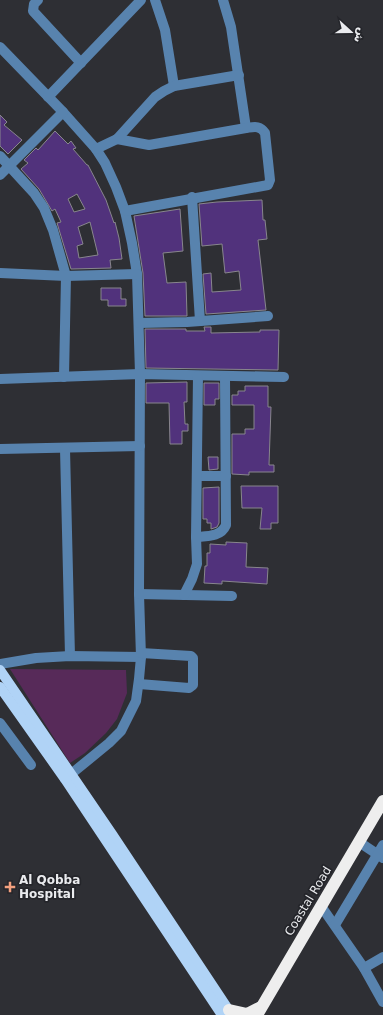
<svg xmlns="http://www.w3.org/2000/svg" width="383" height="1015" font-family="'DejaVu Sans',Vazirmatn,sans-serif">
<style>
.green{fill:#572a59}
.building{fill:#51327c;stroke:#88868d;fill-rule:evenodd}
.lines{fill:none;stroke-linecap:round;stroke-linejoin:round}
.minor{stroke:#5883ae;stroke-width:10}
.major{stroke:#b0d3f6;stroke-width:10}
.highway{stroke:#eee;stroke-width:12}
.poi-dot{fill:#f2a07f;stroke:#24252a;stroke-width:1.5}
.labels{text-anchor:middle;stroke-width:3.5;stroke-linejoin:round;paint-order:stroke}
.poi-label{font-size:12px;font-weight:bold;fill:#eaebee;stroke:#24252a;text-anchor:start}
.street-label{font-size:12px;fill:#eaebee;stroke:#24252a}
</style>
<rect width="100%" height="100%" fill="#2e2f34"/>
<polygon class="green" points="10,669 126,670 127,693 117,719 106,733 85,753 70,763"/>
<g class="building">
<polygon points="0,115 7,122 4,125 22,140 8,154 0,146"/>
<path d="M55,131L68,144L71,141L76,148L73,149L87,165H88L106,200L114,223L115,222L119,238L122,259L110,260L111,268L71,269L57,223L61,222L55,209L52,211L39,189L21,169L28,163L24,160L36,148L38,150ZM77,194L85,209L74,212L68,199ZM90,222L98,255L79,258L77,246L83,244L78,227Z"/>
<polygon points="262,200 263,220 265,220 267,239 258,240 266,310 206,314 203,274 211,273 212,292 241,290 239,271 225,273 222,244 202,246 199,204 217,202"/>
<polygon points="180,209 183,251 163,253 167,283 186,282 187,316 145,316 143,273 134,216"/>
<polygon points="101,288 121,288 121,299 126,299 126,306 108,306 108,300 101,300"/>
<polygon points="204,327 211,327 211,333 260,332 260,330 279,330 278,370 146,368 145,329 186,329 186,331 205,331"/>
<polygon points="187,382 187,402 184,402 185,424 188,424 188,431 182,431 182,444 170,444 169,403 146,403 146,383"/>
<polygon points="204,383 219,383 219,399 215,399 215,405 204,405"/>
<polygon points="245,386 268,386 268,407 271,407 269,465 274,465 274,472 249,472 249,475 232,474 232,434 245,434 245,429 254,429 254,405 232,405 232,395 238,395 238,391 245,391"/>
<polygon points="208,457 218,457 218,469 209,470"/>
<polygon points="241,486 278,486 278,523 271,523 271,529 260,529 262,508 242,508"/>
<polygon points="219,487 219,523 217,527 211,529 211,523 207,523 207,519 203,519 203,488"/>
<polygon points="226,542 247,543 246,567 268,568 267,584 222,581 222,584 204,583 205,566 207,566 207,553 210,553 210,544 226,545"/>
</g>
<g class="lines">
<g class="minor">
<polyline points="38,0 34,4 33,11 81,63"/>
<polyline points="155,0 165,30 174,86"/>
<polyline points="223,0 231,27 246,128"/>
<polyline points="0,47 63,112 96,149 105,163 116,187 125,211 132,243 137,274 140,374 139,594 141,657 139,679 136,701 121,731 109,743 65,779"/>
<polyline points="48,97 141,0"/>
<path d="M117,139L149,145L246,128C254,127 260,125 265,133L270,180L268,185L125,211"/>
<polyline points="96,149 117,139 155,97 164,91 174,86 239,75"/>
<polyline points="0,156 34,193 44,208 53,230 66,276 64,377"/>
<polyline points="0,175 63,112"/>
<polyline points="192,197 200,321"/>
<polyline points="0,273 66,276 137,274"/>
<polyline points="139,323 187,322 268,316"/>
<polyline points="0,379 140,374 284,377"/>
<polyline points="0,449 140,446"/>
<polyline points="65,449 70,656"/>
<polyline points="197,476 226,476"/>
<path d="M196,537C207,536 221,537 226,525L225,377"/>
<polyline points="139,594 232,596"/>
<polyline points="184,595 192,579 197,564 196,537 198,376"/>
<polyline points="0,664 36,658 70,656 141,657"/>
<polyline points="139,684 189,688 193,685 193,658 191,656 141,653"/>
<polyline points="0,723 31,765"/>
<polyline points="359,842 383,858"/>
<polyline points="321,906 364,968 383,1002"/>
<polyline points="335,925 383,845"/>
<polyline points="364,968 383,957"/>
</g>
<g class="major">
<polyline points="0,670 112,834 232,1015"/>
<polyline points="0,687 65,779 222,1015"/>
</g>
<g class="highway">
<polyline points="229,1010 247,1014 261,1007"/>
<polyline points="257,1015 383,801"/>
</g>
</g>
<path class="poi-dot" d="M8 881h4v4h4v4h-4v4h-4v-4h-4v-4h4z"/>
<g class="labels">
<g class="poi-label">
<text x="19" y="884">Al Qobba<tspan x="19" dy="14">Hospital</tspan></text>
</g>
<g class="street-label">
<text transform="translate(308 901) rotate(-59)" y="4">Coastal Road</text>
</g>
</g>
<g transform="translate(351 32) rotate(111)" stroke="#24252a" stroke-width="3" paint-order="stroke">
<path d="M0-3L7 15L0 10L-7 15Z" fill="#eaebee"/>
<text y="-6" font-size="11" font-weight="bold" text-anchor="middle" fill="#eaebee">ش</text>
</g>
</svg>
